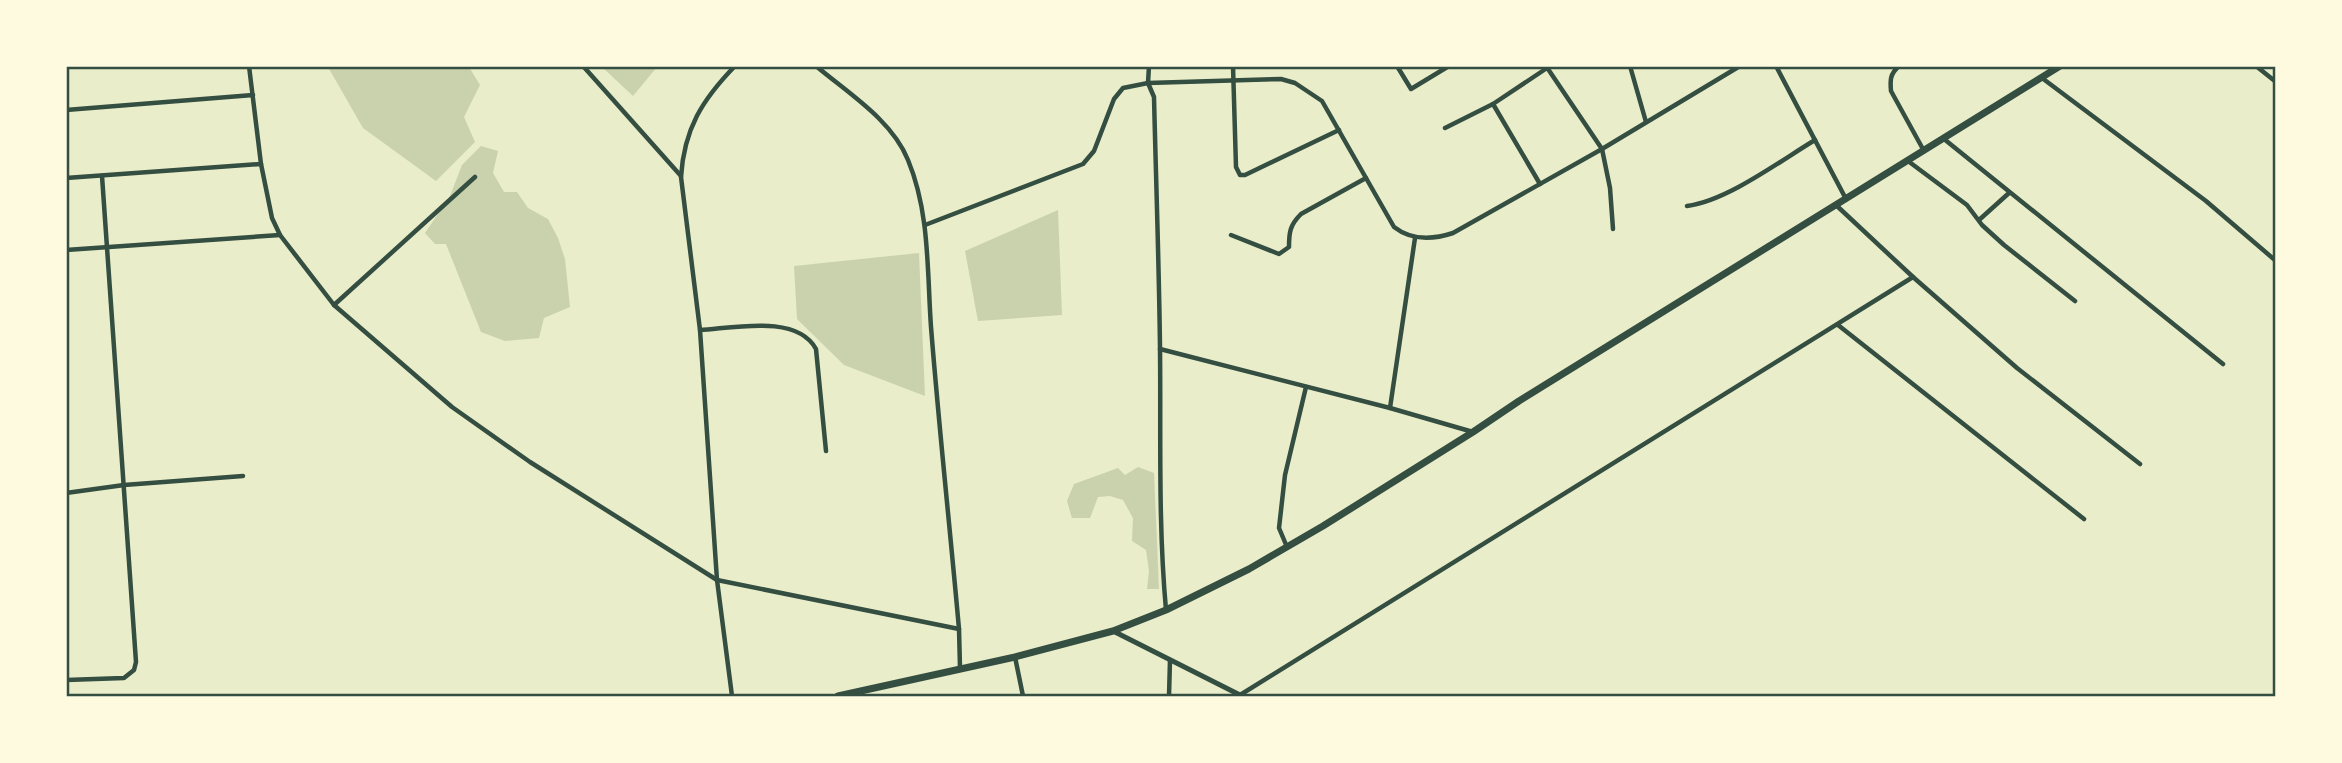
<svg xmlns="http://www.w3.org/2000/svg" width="2342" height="763" font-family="'DejaVu Sans',sans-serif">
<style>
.green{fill:#cad2ad}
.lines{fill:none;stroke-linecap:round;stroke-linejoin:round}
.minor{stroke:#344e41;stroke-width:4.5}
.tertiary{stroke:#344e41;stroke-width:5}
.trunk{stroke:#344e41;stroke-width:7}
.neatline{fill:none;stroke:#344e41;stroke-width:2.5}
</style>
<rect width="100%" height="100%" fill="#e9edc9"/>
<g class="green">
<polygon points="328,67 469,67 480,85 464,117 475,142 436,181 363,128"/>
<polygon points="602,67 657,67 633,96"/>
<polygon points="481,146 498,151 493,173 504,192 517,192 528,208 548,219 558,238 565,259 570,307 544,318 539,338 505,341 481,332 446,244 435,244 425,233 450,196 462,165"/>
<polygon points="1058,210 1062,315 978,321 965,251"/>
<polygon points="919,253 925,396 844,365 797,319 794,266"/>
<polygon points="1138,467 1154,473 1159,589 1147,589 1149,571 1146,550 1132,541 1133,518 1123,500 1110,496 1098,497 1090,518 1072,518 1067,501 1074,484 1118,468 1125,475"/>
</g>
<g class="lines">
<g class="minor">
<polyline points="249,66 261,164 272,218 280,235 334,305 452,407 530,462 717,580 959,629"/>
<polyline points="583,66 681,176"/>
<path d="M816,66C848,93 892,120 908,160C930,213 927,271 931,327C939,428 950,528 959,629L960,668"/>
<path d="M1149,66L1148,83L1154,97C1156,180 1159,264 1160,348C1161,435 1158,522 1166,610"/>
<polyline points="1233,66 1236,167 1240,175 1245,175 1339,130"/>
<polyline points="1397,66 1411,89 1449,66"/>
<polyline points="1546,66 1602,149 1610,188 1613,229"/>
<polyline points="1630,66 1646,122"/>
<polyline points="1776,66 1846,199"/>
<path d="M1899,66C1890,74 1890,80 1891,91L1924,151"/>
<polyline points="2256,66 2276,82"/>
<polyline points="2042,78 2206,201 2276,261"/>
<polyline points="1493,104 1540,184"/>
<polyline points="66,110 253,95"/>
<polyline points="1445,128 1493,104 1547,68"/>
<polyline points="1944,139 2223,364"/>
<polyline points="1908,161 1967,205 1982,225 2004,245 2075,301"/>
<polyline points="66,178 261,164"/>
<path d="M1687,206C1727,201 1780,161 1815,140"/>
<polyline points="1837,206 1913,277 2017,368 2140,464"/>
<polyline points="1979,220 2009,193"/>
<path d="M925,225L1083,164L1094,151L1114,99L1123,88L1148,83L1281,79L1295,83L1322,101L1394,227C1412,241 1432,240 1453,233L1602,149L1740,66"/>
<path d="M1231,235L1279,254L1289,247C1289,232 1290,225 1301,214L1366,178"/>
<polyline points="66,250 280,235"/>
<polyline points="334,305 475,177"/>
<polyline points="1838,325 2084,519"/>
<path d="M700,330C734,328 797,314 816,349L826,451"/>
<polyline points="1160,349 1390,408 1473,432"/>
<polyline points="1390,408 1415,238"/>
<polyline points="66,493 124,485 243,476"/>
<polyline points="1287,547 1279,528 1285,475 1306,387"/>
<polyline points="1015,657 1023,696"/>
<polyline points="66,680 124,678 134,670 136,662 102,176"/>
<polyline points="1240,695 1913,277"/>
<path d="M732,696L717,580L700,330L681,177C684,129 702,100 735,66"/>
<polyline points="1169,696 1170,660"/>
</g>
<polyline class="tertiary" points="1113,631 1242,696"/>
<polyline class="trunk" points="838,696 1015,657 1113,631 1166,610 1249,569 1323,526 1473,432 1519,401 2060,66"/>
</g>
<rect width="2342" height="763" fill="none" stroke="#fefae0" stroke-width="136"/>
<rect x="68" y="68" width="2206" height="627" class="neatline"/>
</svg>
